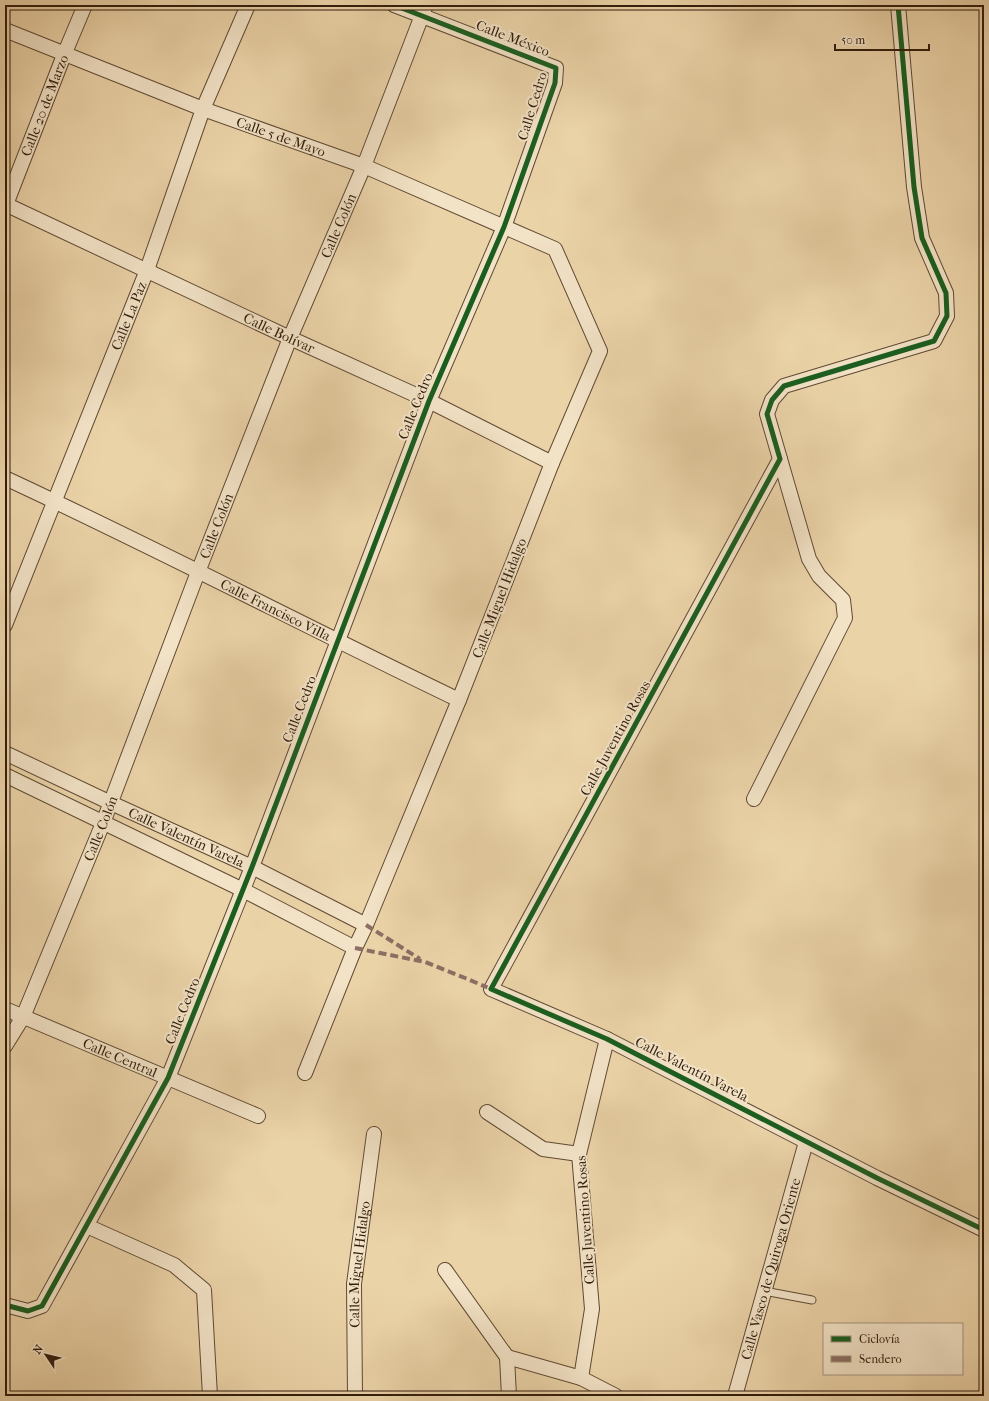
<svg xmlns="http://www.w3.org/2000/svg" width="989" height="1401" font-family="'IM FELL French Canon',serif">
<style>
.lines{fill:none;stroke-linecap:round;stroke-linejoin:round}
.service-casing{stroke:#604a33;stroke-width:9}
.minor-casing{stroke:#604a33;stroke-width:16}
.service{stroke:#f2e2c6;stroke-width:7}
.minor{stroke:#f2e2c6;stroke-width:14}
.quiet{stroke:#8d6e63;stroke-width:4;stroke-dasharray:8 4;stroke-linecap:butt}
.cycleway-casing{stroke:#f2e2c6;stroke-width:8}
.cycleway{stroke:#1b5e20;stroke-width:5}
.labels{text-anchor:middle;stroke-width:4;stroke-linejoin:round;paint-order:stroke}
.street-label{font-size:14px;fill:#321d0c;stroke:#f2e2c6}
</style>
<rect width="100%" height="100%" fill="#ebd3a8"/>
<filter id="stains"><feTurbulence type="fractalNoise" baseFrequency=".005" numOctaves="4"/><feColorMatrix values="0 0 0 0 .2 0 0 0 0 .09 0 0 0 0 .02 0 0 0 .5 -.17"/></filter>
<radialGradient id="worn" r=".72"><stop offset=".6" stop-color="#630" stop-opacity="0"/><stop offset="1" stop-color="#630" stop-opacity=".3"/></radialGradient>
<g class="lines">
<g class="service-casing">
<polyline id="service" points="764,1291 812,1300"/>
</g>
<g class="minor-casing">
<g id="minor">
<polyline points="898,5 914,187 922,238 946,293 947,316 934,341 784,386 772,400 767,414 780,459 491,989 607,1039 877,1178 984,1230"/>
<path id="s1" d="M5,30L203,109L364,166L555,249L600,351L552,463L459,700L366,925L355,948L305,1073"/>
<path id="s2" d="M5,204L290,338L429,401L552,463"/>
<path id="s3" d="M5,207L64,55L85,5"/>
<path id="s4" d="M5,478C158,549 307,627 459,700"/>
<path id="s5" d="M5,625L147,270L203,109L248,5"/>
<path id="s6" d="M5,753L111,803L252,867L366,925"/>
<polyline points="5,775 243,890 355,948"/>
<polyline points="754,799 845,618 843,600 819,576 809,559 780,459"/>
<path id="s7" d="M5,1009L258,1116"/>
<path id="s8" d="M5,1046L23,1017L103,823L198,572L290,338L364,166L426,5"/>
<polyline points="487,1112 543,1149 579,1154"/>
<polyline points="87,1226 174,1265 204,1290 210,1396"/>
<polyline points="445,1270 507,1357"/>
<polyline points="5,1305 28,1311 42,1306 168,1078 252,867 429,401 504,227 555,83 556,68 394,5"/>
<polyline points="507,1357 581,1378 616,1396"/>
<polyline points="507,1357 509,1396"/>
<polyline points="581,1378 592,1309 579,1154 607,1039"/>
<path id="s9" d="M355,1396L354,1284L374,1134"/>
<path id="s10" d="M735,1396L806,1142"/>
</g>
</g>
<use href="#service" class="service"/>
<use href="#minor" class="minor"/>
<g class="quiet">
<polyline points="366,925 420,959"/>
<polyline points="355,948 425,962 465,978 491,989"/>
</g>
<g class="cycleway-casing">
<g id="cycleway">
<polyline points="898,5 914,187 922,238 946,293 947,316 934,341 784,386 772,400 767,414 780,459 491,989 607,1039 877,1178 984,1230"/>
<polyline points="5,1305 28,1311 42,1306 168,1078 252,867 429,401 504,227 555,83 556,68 394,5"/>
</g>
</g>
<use href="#cycleway" class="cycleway"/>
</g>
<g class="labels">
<g class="street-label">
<text transform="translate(513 38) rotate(21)" y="5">Calle México</text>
<text dy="5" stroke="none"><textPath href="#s3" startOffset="109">Calle 20 de Marzo</textPath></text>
<text transform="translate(532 106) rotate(-73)" y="5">Calle Cedro</text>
<text dy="5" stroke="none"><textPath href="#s1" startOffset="296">Calle 5 de Mayo</textPath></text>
<text dy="5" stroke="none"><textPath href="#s8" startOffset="886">Calle Colón</textPath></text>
<text dy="5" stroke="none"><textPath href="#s5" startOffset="333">Calle La Paz</textPath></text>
<text dy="5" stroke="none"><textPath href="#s2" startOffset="303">Calle Bolívar</textPath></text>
<text transform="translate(415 406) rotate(-68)" y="5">Calle Cedro</text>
<text dy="5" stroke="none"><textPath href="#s8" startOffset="562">Calle Colón</textPath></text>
<text transform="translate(499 598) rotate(-69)" y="5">Calle Miguel Hidalgo</text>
<text dy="5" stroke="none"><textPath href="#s4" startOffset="301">Calle Francisco Villa</textPath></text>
<text transform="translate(299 709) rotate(-69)" y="5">Calle Cedro</text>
<text transform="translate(615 738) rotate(-61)" y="5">Calle Juventino Rosas</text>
<text dy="5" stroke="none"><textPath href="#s8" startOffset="238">Calle Colón</textPath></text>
<text dy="5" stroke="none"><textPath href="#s6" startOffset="200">Calle Valentín Varela</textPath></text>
<text transform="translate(182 1011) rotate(-68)" y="5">Calle Cedro</text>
<text dy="5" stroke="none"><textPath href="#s7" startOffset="125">Calle Central</textPath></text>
<text transform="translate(692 1069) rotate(27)" y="5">Calle Valentín Varela</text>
<text transform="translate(585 1220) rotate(-94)" y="5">Calle Juventino Rosas</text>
<text dy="5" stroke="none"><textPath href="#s9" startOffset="132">Calle Miguel Hidalgo</textPath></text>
<text dy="5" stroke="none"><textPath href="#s10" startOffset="132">Calle Vasco de Quiroga Oriente</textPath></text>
</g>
</g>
<rect width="989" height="1401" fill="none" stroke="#ebd3a8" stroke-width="20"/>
<rect x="6" y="6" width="977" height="1389" fill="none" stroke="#321d0c" stroke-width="2"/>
<rect x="10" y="10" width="969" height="1381" fill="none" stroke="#321d0c"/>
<rect x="823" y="1323" width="140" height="52" fill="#f2e2c6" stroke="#a5937c"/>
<rect x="831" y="1336" width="20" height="6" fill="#1b5e20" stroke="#a5937c"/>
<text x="859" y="1343" font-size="12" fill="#321d0c">Ciclovía</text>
<rect x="831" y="1356" width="20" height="6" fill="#8d6e63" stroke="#a5937c"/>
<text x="859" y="1363" font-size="12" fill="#321d0c">Sendero</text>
<g transform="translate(46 1355) rotate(305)" stroke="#f2e2c6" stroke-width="3" paint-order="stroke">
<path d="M0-3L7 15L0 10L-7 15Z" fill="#321d0c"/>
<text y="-6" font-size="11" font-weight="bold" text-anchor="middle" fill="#321d0c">N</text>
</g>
<path d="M835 44v6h94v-6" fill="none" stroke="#321d0c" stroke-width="2"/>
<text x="841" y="44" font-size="12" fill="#321d0c" stroke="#f2e2c6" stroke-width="3" paint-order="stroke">50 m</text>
<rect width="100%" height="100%" filter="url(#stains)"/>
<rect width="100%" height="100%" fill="url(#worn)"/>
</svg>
